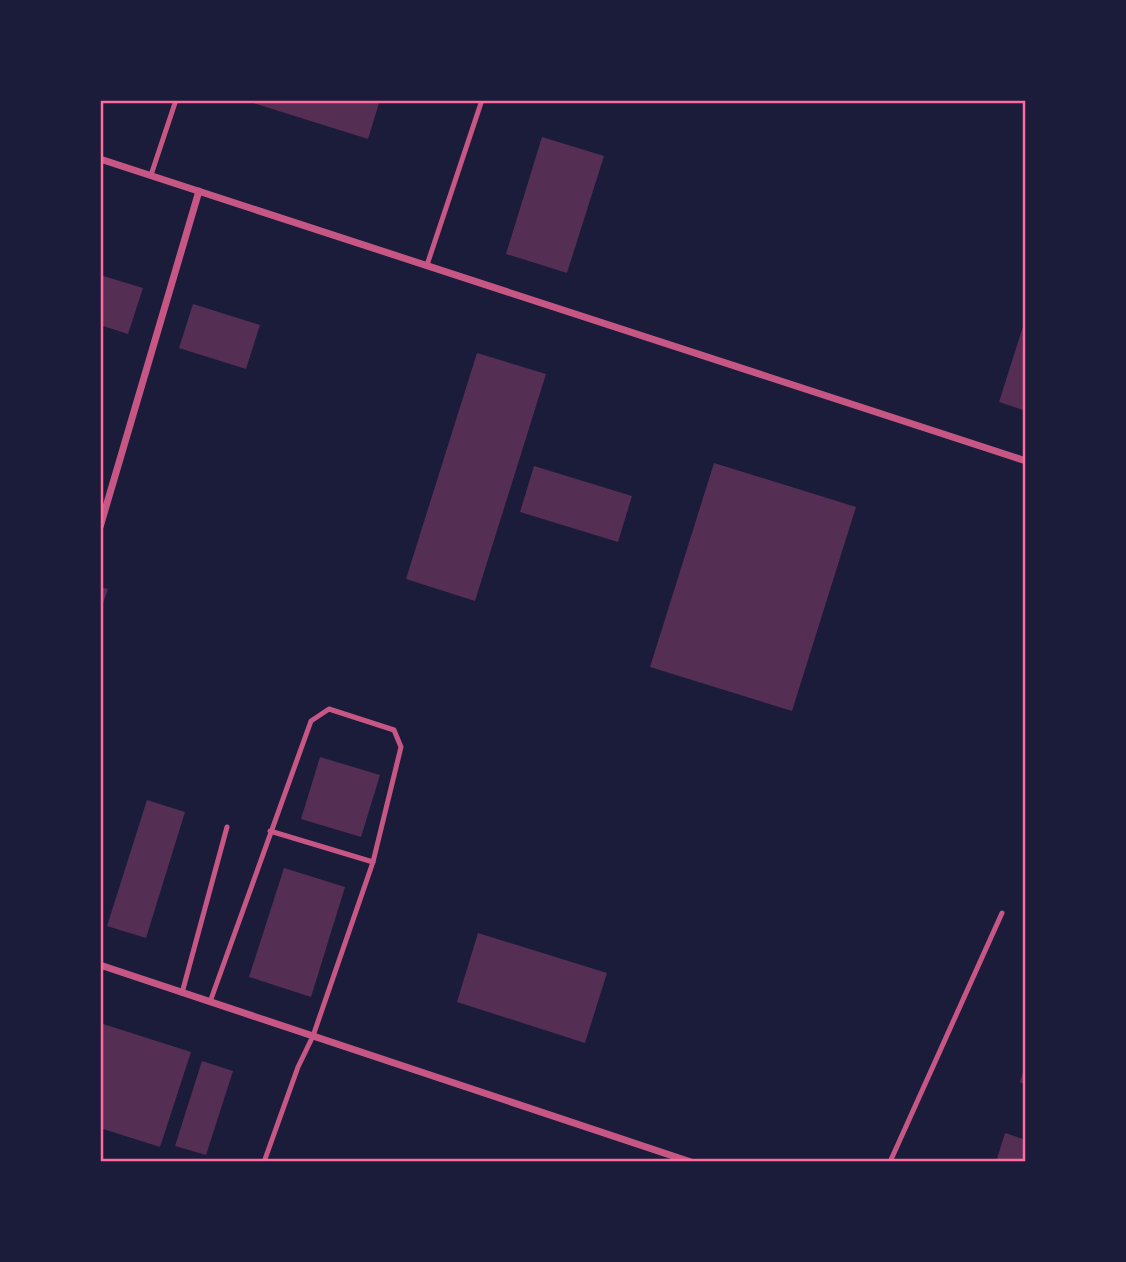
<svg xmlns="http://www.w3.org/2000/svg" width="1126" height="1262" font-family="'Playfair Display',serif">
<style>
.building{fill:#542f53}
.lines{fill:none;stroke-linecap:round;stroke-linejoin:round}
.service{stroke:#c65784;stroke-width:5}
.minor{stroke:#c65784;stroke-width:7}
.neatline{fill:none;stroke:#ff6b9d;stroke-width:2.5}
</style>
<rect width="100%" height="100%" fill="#1b1b3a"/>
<g class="building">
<polygon points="244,100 380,100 368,139"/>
<polygon points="542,137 604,156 567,273 506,254"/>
<polygon points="100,275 143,288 128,334 100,325"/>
<polygon points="193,304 260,325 246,369 179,348"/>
<polygon points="1026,317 1026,411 999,402"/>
<polygon points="477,353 546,374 475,601 406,579"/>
<polygon points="714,463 856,507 792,711 650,667"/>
<polygon points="534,466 632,496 618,542 520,512"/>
<polygon points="100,587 108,589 100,612"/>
<polygon points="320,757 380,775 361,837 301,819"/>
<polygon points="147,800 185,812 146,938 107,926"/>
<polygon points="284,868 345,887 311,997 249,977"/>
<polygon points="478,933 607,973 585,1043 457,1002"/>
<polygon points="100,1023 191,1052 160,1147 100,1128"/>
<polygon points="202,1061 233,1071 206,1155 175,1146"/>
<polygon points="1026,1063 1026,1085 1020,1082"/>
<polygon points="1005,1133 1026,1140 1026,1162 996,1162"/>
</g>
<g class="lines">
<g class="service">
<polyline points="151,175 176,100"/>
<polyline points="427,265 482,100"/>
<polyline points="182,993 227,827"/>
<polyline points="210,1002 311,721 329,709 394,730 401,747 373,862 270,831"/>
<polyline points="264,1162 298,1067 313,1036 373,862"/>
<polyline points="890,1162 1002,913"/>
</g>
<g class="minor">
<polyline points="100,159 1026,461"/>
<polyline points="100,527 199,191"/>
<polyline points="100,965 691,1162"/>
</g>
</g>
<rect width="1126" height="1262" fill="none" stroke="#1b1b3a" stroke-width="203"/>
<rect x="102" y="102" width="922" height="1058" class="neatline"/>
</svg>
